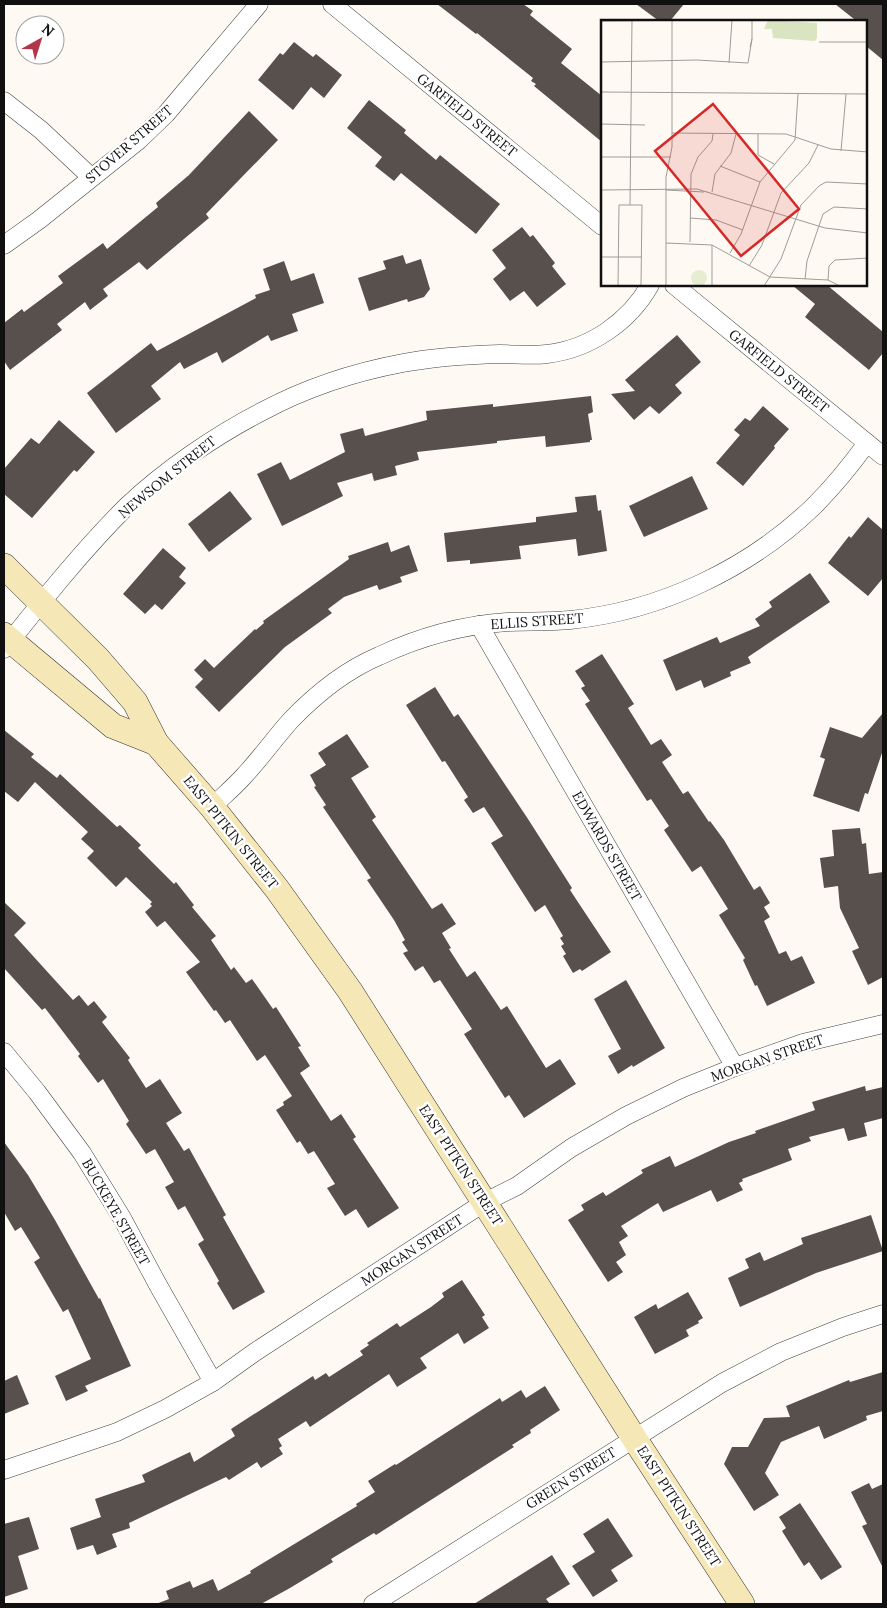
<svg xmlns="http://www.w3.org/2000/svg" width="887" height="1608" font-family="Lora,serif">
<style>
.building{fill:#57504d}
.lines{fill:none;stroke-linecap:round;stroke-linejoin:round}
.street-casing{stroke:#434343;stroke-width:19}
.secondary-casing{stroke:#323232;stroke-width:26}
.street{stroke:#fff;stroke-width:18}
.secondary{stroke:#f6e8b6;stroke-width:25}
.labels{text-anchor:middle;stroke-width:5;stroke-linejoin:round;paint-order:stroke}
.street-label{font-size:14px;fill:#101010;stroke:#fff}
.inset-road{fill:none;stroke:#9f9c98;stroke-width:1}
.view{fill:#d62828;fill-opacity:0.15;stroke:#d62828;stroke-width:2.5}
.inset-edge{fill:none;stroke:#101010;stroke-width:2.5}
</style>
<rect width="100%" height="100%" fill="#fefaf3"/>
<g class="building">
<polygon points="437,4 523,4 533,11 530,15 572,49 561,63 602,96 602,142 534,86 536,84 531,81 533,78 477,33 476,34"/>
<polygon points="636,4 684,4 670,21 659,21"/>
<polygon points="835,4 883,4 883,60 866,46 866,21 854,19"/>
<polygon points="294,42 313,57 316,54 342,75 324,98 311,87 293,110 258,80 280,53 283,55"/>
<polygon points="369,100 406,130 404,133 436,160 440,155 500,204 476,234 401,173 394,181 375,166 382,157 347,128"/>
<polygon points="249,111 278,140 206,214 209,218 147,270 139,262 103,289 108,296 90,310 85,302 57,324 62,330 10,370 4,361 4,323 22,309 24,312 63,283 58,276 103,243 107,249 158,207 156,203 189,175"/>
<polygon points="522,227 530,237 533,235 555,263 552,266 566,284 537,307 524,291 510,301 493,279 506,268 492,250"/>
<polygon points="403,255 406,264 421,259 430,289 424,297 408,302 407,299 369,311 358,278 386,269 383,261"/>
<polygon points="284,261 291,281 314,273 324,303 292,314 298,331 271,341 268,335 222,363 217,352 184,369 180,362 151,386 161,399 116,433 87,393 151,343 157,351 256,298 255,295 270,290 263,269"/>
<polygon points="792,285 827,285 883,332 883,353 869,370 805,317 815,304"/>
<polygon points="677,335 701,362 675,385 682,393 659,414 650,406 634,420 611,394 635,391 625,380"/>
<polygon points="591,396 593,412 588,414 592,440 590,440 590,442 546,447 545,436 497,441 497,443 417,452 419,460 395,466 397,475 374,481 372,473 337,483 343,496 282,526 257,474 281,462 290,480 345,452 340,434 363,428 365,436 427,420 426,411 493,404 493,407"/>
<polygon points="763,406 789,429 774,446 775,448 743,486 716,463 740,435 734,430 745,418 750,421"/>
<polygon points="59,420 95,452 77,472 74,470 32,518 4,494 4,469 31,438 39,444"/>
<polygon points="692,476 708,509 644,537 629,506"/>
<polygon points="230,491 252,519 209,552 188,524"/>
<polygon points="596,495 598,511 601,510 607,551 578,556 576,539 519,546 521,559 470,564 470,560 447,562 444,533 536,522 536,517 577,512 575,497"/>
<polygon points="868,517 883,530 883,578 868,596 828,563 849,536 851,538"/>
<polygon points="388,542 391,552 409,545 418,571 400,577 402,582 379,590 377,585 344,597 328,609 332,613 285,647 219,712 195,687 203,679 194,670 205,659 214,668 255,629 256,630 264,623 263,621 349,559 348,556"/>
<polygon points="163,548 186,568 179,577 186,583 162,610 155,604 145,614 123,594"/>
<polygon points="810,573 830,602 748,657 751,663 730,672 731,676 704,688 701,680 676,691 663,660 717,637 720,643 760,626 755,619 772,607 769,602"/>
<polygon points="602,654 634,704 628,708 651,745 661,739 672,755 662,762 683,794 688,791 709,822 710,821 724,840 754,890 760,886 770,903 764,907 770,917 764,921 779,954 786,951 791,961 802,956 815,983 767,1006 757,985 755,986 743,960 745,958 719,915 728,909 701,866 692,872 664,830 669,826 651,799 647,801 585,704 590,701 581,688 585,686 575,671"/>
<polygon points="435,687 454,717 458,714 528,819 572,888 570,890 611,952 582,971 580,969 573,973 563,956 566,954 561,946 564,944 560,938 563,936 545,905 535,912 491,843 503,836 484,807 473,813 464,800 468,797 445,761 442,762 406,705"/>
<polygon points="883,713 883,750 868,794 865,793 859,812 813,796 825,759 820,757 830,727 862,738"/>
<polygon points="4,730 34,754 31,757 57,778 60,774 117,827 120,825 141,845 138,848 174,884 176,882 194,905 192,907 216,936 211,940 231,970 234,967 246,983 252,979 273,1009 276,1007 301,1046 298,1047 310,1066 300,1073 331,1121 341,1114 356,1137 353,1139 399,1208 368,1228 356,1209 345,1216 327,1188 335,1184 314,1151 308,1154 300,1141 297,1143 276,1110 284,1105 283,1102 292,1096 265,1055 257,1061 230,1020 225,1023 216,1010 214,1011 186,972 200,962 165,921 157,927 145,912 152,906 150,904 152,902 126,877 116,887 87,858 94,851 81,839 88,832 35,782 18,802 4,791"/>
<polygon points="347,734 369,767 351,778 376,817 372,820 432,909 442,903 456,924 442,933 451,948 449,949 467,977 475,971 501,1010 507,1006 546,1068 560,1059 576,1084 524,1118 509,1095 505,1098 464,1034 472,1029 440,980 434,983 423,966 415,971 403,953 408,951 402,942 405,940 394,920 367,880 371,878 323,807 326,805 314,787 316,786 310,775 326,765 318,753"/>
<polygon points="860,828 862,844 866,843 869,874 883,872 883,977 868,985 852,951 859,948 840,908 838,886 824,888 820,858 834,856 832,830"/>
<polygon points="4,902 26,923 14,935 73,1000 79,995 88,1006 94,1001 107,1017 102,1022 130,1058 128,1060 146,1088 160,1079 182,1113 166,1123 184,1151 189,1148 226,1215 223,1217 265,1292 233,1310 217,1283 219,1281 198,1244 204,1240 185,1206 178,1210 165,1187 174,1182 155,1149 146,1154 126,1124 129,1121 103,1079 98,1083 78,1056 80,1054 45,1008 42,1010 4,968"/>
<polygon points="626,980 665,1048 633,1067 632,1065 618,1074 608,1056 621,1049 594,999"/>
<polygon points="865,1086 866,1091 883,1087 883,1118 864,1123 867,1136 848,1141 844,1128 809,1137 811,1141 788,1149 792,1160 742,1179 743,1181 739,1183 743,1190 717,1202 711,1190 663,1212 658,1203 621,1226 628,1236 619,1242 626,1255 616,1262 623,1272 608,1282 568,1220 584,1210 581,1205 603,1192 606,1196 643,1173 641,1170 670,1156 675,1167 729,1142 756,1133 755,1131 815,1110 812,1102"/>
<polygon points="4,1142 28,1175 55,1220 99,1299 100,1298 131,1366 85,1386 88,1391 66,1401 55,1376 91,1359 68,1309 63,1312 34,1262 40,1258 21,1227 15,1231 4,1212"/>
<polygon points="871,1215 883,1251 816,1273 740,1307 728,1278 749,1268 745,1259 760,1252 764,1261 803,1244 801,1238"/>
<polygon points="462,1280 485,1315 482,1317 489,1328 464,1344 458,1333 420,1358 427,1368 397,1387 389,1374 310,1427 306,1421 278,1439 282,1446 279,1448 283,1454 261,1468 257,1462 229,1480 226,1477 129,1523 130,1528 112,1534 117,1547 97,1555 93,1545 77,1550 70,1528 101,1517 95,1499 145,1482 142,1475 190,1452 194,1462 235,1436 231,1429 313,1376 315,1380 326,1373 329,1377 363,1355 360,1351 369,1345 367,1343 397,1323 400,1327 431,1307 444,1297 442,1293"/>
<polygon points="688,1292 703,1318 698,1321 699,1323 686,1330 689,1336 655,1354 634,1317 656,1304 658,1309"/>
<polygon points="883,1372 883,1411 866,1416 867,1420 824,1439 819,1426 781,1442 765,1473 779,1495 754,1511 724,1464 732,1447 748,1447 764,1418 790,1417 786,1406 849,1380 850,1382"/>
<polygon points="17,1375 29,1404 4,1414 4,1381"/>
<polygon points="545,1386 560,1410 530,1430 531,1433 512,1445 514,1447 376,1535 374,1533 331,1559 333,1562 290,1588 261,1604 156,1604 169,1599 166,1591 190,1581 193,1588 213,1579 218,1591 251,1573 250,1571 357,1506 356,1504 375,1492 368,1481 395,1464 396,1465 500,1398 502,1402 521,1390 526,1398"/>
<polygon points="869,1483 872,1489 883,1484 883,1568 862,1526 867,1524 851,1492"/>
<polygon points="800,1503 842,1567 821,1580 809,1562 804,1566 782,1531 786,1528 779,1517"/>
<polygon points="29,1517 39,1549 18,1556 28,1589 4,1597 4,1524"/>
<polygon points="608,1518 633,1556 611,1570 618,1581 593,1597 572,1566 595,1552 583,1534"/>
<polygon points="552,1555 570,1584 546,1599 550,1604 474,1604"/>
</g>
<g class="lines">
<g class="street-casing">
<g id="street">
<polyline points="332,4 602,226"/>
<polyline points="4,101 41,130 91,177"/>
<polyline points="4,245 39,220 139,140 166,114 259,4"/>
<polyline points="674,285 883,456"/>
<polyline points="479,625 735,1067"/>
<path d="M4,649C43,600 82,551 126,507C165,470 216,435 263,411C306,388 355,372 403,363C435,357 468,355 500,354C516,354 531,356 547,354C590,349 629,322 650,285"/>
<path d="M212,807C222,797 233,788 243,777C260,759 274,739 291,720C316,694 346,670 379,656C419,637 463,625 507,622C528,621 549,622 570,620C660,611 749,569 814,506C834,486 851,465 867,443"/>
<polyline points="4,1052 37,1092 82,1153 122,1218 158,1285 213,1382"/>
<polyline points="4,1470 117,1432 165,1409 213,1382 255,1352 485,1202 517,1186 571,1148 626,1116 683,1088 735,1067 803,1043 883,1024"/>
<polyline points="373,1604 722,1383 781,1352 843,1327 883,1314"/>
</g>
</g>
<g class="secondary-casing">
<g id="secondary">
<polyline points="4,566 98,659 135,702 156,743 212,807 277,889 350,991 634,1438 742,1604"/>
<polyline points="4,635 113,726 156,743"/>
</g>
</g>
<use href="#street" class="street"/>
<use href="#secondary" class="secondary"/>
</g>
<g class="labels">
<g class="street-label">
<text transform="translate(467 115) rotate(39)" y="5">GARFIELD STREET</text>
<text transform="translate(129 144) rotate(-41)" y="5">STOVER STREET</text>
<text transform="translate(779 371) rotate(39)" y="5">GARFIELD STREET</text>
<text transform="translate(167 477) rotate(-39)" y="5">NEWSOM STREET</text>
<text transform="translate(537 621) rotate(-4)" y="5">ELLIS STREET</text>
<text transform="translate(231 832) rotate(51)" y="5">EAST PITKIN STREET</text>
<text transform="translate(607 846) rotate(60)" y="5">EDWARDS STREET</text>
<text transform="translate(767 1058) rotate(-19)" y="5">MORGAN STREET</text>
<text transform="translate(461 1165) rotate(57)" y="5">EAST PITKIN STREET</text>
<text transform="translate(116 1212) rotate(60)" y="5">BUCKEYE STREET</text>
<text transform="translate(412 1250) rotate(-33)" y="5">MORGAN STREET</text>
<text transform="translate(571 1478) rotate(-32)" y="5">GREEN STREET</text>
<text transform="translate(679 1506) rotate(57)" y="5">EAST PITKIN STREET</text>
</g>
</g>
<g transform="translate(601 20)">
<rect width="266" height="266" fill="#fefaf3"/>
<path d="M167,0L216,3V18L214,21L172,18L171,9H163Z" fill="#d8e5c0"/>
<path d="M90 258a8 8 0 1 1 16 0a8 8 0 1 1-16 0Z" fill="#e7edd1"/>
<path class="inset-road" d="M0,1L104,0M151,19V0M218,22H267M0,42L96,40L147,43L151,19L149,27M128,43L131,0M0,72L267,74M0,104L44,105M71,113L185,114L230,129L267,132M157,114V135L173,144M240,131L245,74M0,137H70M119,146L159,162M0,170L96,169L224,208L267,213M65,170L103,172M111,172L114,154L130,133L135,114M29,185L31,0M89,198L115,200L142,210M89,222L90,154L97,137L111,121L112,114M65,223L111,225L169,257L227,260L239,266M111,225V266M129,233L140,214L159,162L194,120L197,74M0,237H41M148,246L161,225L180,173L208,143L217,125M204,259L206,241L222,194L233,187L267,189M227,260L228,246L234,240L267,238M17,266L18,185H41L40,266M65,266V157L71,127V0M163,266L180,239L200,185L218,166L225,162L267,164"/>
<path class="view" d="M112,84L198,189L140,236L54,131Z"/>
<rect width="266" height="266" class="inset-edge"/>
</g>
<rect width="887" height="1608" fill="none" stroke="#101010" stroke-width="10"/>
<g transform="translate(40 40) rotate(39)"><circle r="24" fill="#ffffff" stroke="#9f9f9f"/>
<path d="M0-4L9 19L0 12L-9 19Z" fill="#b1364a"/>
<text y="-8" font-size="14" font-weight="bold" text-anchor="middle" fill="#101010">N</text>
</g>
</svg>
